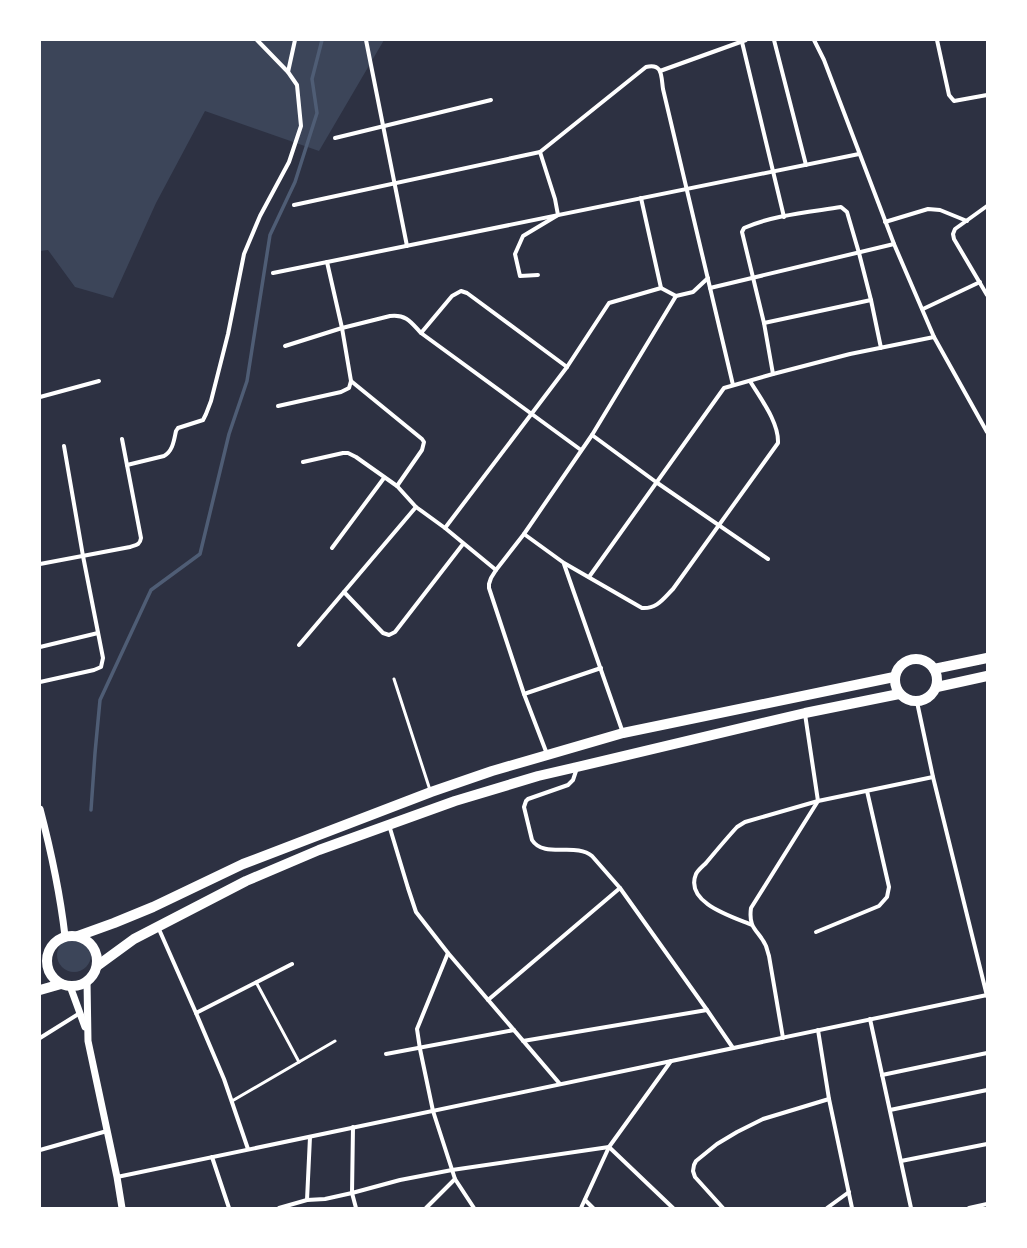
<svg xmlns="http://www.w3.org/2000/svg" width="1027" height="1248" font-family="'Sofia Sans Condensed',sans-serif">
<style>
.green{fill:#3c4559}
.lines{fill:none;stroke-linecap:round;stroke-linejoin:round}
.stream{stroke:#4f5d75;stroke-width:3.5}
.service{stroke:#fff;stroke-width:3}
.minor{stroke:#fff;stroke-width:4}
.tertiary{stroke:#fff;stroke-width:7}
.primary{stroke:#fff;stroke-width:10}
</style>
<rect width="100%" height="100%" fill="#2d3142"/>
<g class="green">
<polygon points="40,40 384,40 319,151 205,111 156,203 113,298 75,287 48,250 40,251"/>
<circle cx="74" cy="955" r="17"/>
</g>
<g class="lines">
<polyline class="stream" points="91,810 95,753 100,700 151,590 200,554 229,434 247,381 270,235 295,182 317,113 312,79 322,40"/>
<g class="service">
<polyline points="394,679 430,790"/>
<polyline points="256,982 299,1062"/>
<polyline points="232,1101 335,1041"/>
</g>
<g class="minor">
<polyline points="366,40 407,246"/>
<polyline points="774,40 806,165"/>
<polyline points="814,40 824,60 894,244 934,337 987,432"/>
<polyline points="937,40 949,95 954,101 987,95"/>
<polyline points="742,42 784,217"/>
<polyline points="660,71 746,40"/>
<polyline points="288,72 295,40"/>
<polyline points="335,138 491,100"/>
<polyline points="641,198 661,288 676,296"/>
<path d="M294,205L540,152L646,67C663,63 661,76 663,89L733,385"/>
<polyline points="987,206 955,229 953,234 954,239 987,295"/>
<polyline points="885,222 928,209 940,210 967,221"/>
<polyline points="273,273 859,154"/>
<polyline points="538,275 520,276 515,254 523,236 558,215 555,199 540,152"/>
<polyline points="710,288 894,244"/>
<polyline points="923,309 980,282"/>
<polyline points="764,323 871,300"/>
<path d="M285,346L342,328L390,316C406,314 411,322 421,333"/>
<path d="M881,348L871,300L859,253L847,212L841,207C810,212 773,215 744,228L742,232L764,323L773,374L850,354L934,337"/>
<polyline points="567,367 467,293 461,291 452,296 421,333 581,450"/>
<polyline points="351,381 422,439 424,442 422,450 397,486"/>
<polyline points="40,397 99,381"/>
<polyline points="278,406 341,392 349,388 351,381 342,328 327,262"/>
<polyline points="592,435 656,482 768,559"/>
<polyline points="303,462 343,453 348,453 356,457 397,486 416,507 445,528 496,570"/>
<path d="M127,465L164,456C173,451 174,440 176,431L178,428L203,420L206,414L211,401L228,334L244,254L260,216L289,162L301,126L297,85L288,72L257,40"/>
<polyline points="445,528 567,367 609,303 661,288"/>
<path d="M524,534L564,563L642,608C657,609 663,599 673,589L778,443C779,422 760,398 750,381"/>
<polyline points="332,548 384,478"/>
<path d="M40,564L130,547C136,545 140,545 141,538L122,439"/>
<polyline points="564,564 623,733"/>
<polyline points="589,577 724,388 773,374"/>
<polyline points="344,592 383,633 389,635 395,632 463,544"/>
<polyline points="299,645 416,507"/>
<polyline points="40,647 98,633"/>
<polyline points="40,682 94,670 101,667 103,658 83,556 64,446"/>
<polyline points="524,694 601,668"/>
<polyline points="917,702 933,777 987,996"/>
<polyline points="547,754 524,694 489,588 489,584 491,578 496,570 524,534 592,435 676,296 693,292 708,278"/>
<path d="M577,768L573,780L568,785L528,799L526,801L524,807L532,840C544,859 576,842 592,856L620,888L707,1010L733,1048"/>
<polyline points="389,825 408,888 416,912 448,953 560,1084"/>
<path d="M752,925C733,917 684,903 696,874C698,870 703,866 706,863C716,851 726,839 737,827L745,822L818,801L933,777"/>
<polyline points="158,927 196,1013 224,1079 248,1149"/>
<polyline points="816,932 879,906 887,897 889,887 867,791"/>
<polyline points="448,953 417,1029 420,1049 433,1111 455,1179 474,1208"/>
<polyline points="488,1000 620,888"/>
<polyline points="196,1013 292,964"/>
<polyline points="870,1019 911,1208"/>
<polyline points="818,1030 829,1099 852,1208"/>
<polyline points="40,1038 80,1013"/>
<path d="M783,1038L769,956C768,953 767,949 766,946C759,930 748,930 751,908L818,801L805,714"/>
<polyline points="523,1041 707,1010"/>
<polyline points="386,1054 514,1030"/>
<polyline points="882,1075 987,1053"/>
<polyline points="890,1110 987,1090"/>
<polyline points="353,1127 352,1193 356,1208"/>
<polyline points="40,1150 107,1131"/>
<polyline points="212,1157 229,1208"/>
<polyline points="901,1161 987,1144"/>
<polyline points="117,1177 987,995"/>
<polyline points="307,1200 310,1137"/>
<polyline points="585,1200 593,1208"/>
<polyline points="279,1208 307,1200 325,1199 352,1193 400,1180 452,1170 609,1147 673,1208"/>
<polyline points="426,1208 455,1179"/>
<polyline points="581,1208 609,1147 671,1061"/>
<polyline points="723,1208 695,1177 693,1171 694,1165 696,1161 717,1144 737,1132 763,1119 829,1099"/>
<polyline points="827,1208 849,1192"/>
<polyline points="969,1208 987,1204"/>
</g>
<g class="tertiary">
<path d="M40,809C51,851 60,893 65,936"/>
<polyline points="87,981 88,1041 117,1177 122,1208"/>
<polyline points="70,986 85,1027"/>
</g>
<g class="primary">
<circle cx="916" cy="680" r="21"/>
<polyline points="934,669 987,658"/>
<polyline points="937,687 987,676"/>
<circle cx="72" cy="961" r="25"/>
<polyline points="78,936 114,923 153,907 243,864 431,792 492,771 623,733 894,677"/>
<polyline points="97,966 134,939 246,881 319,850 455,801 538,776 577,767 805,713 899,694"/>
<polyline points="40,990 61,984"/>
</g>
</g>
<rect width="1027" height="1248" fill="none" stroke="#ffffff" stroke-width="82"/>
</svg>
